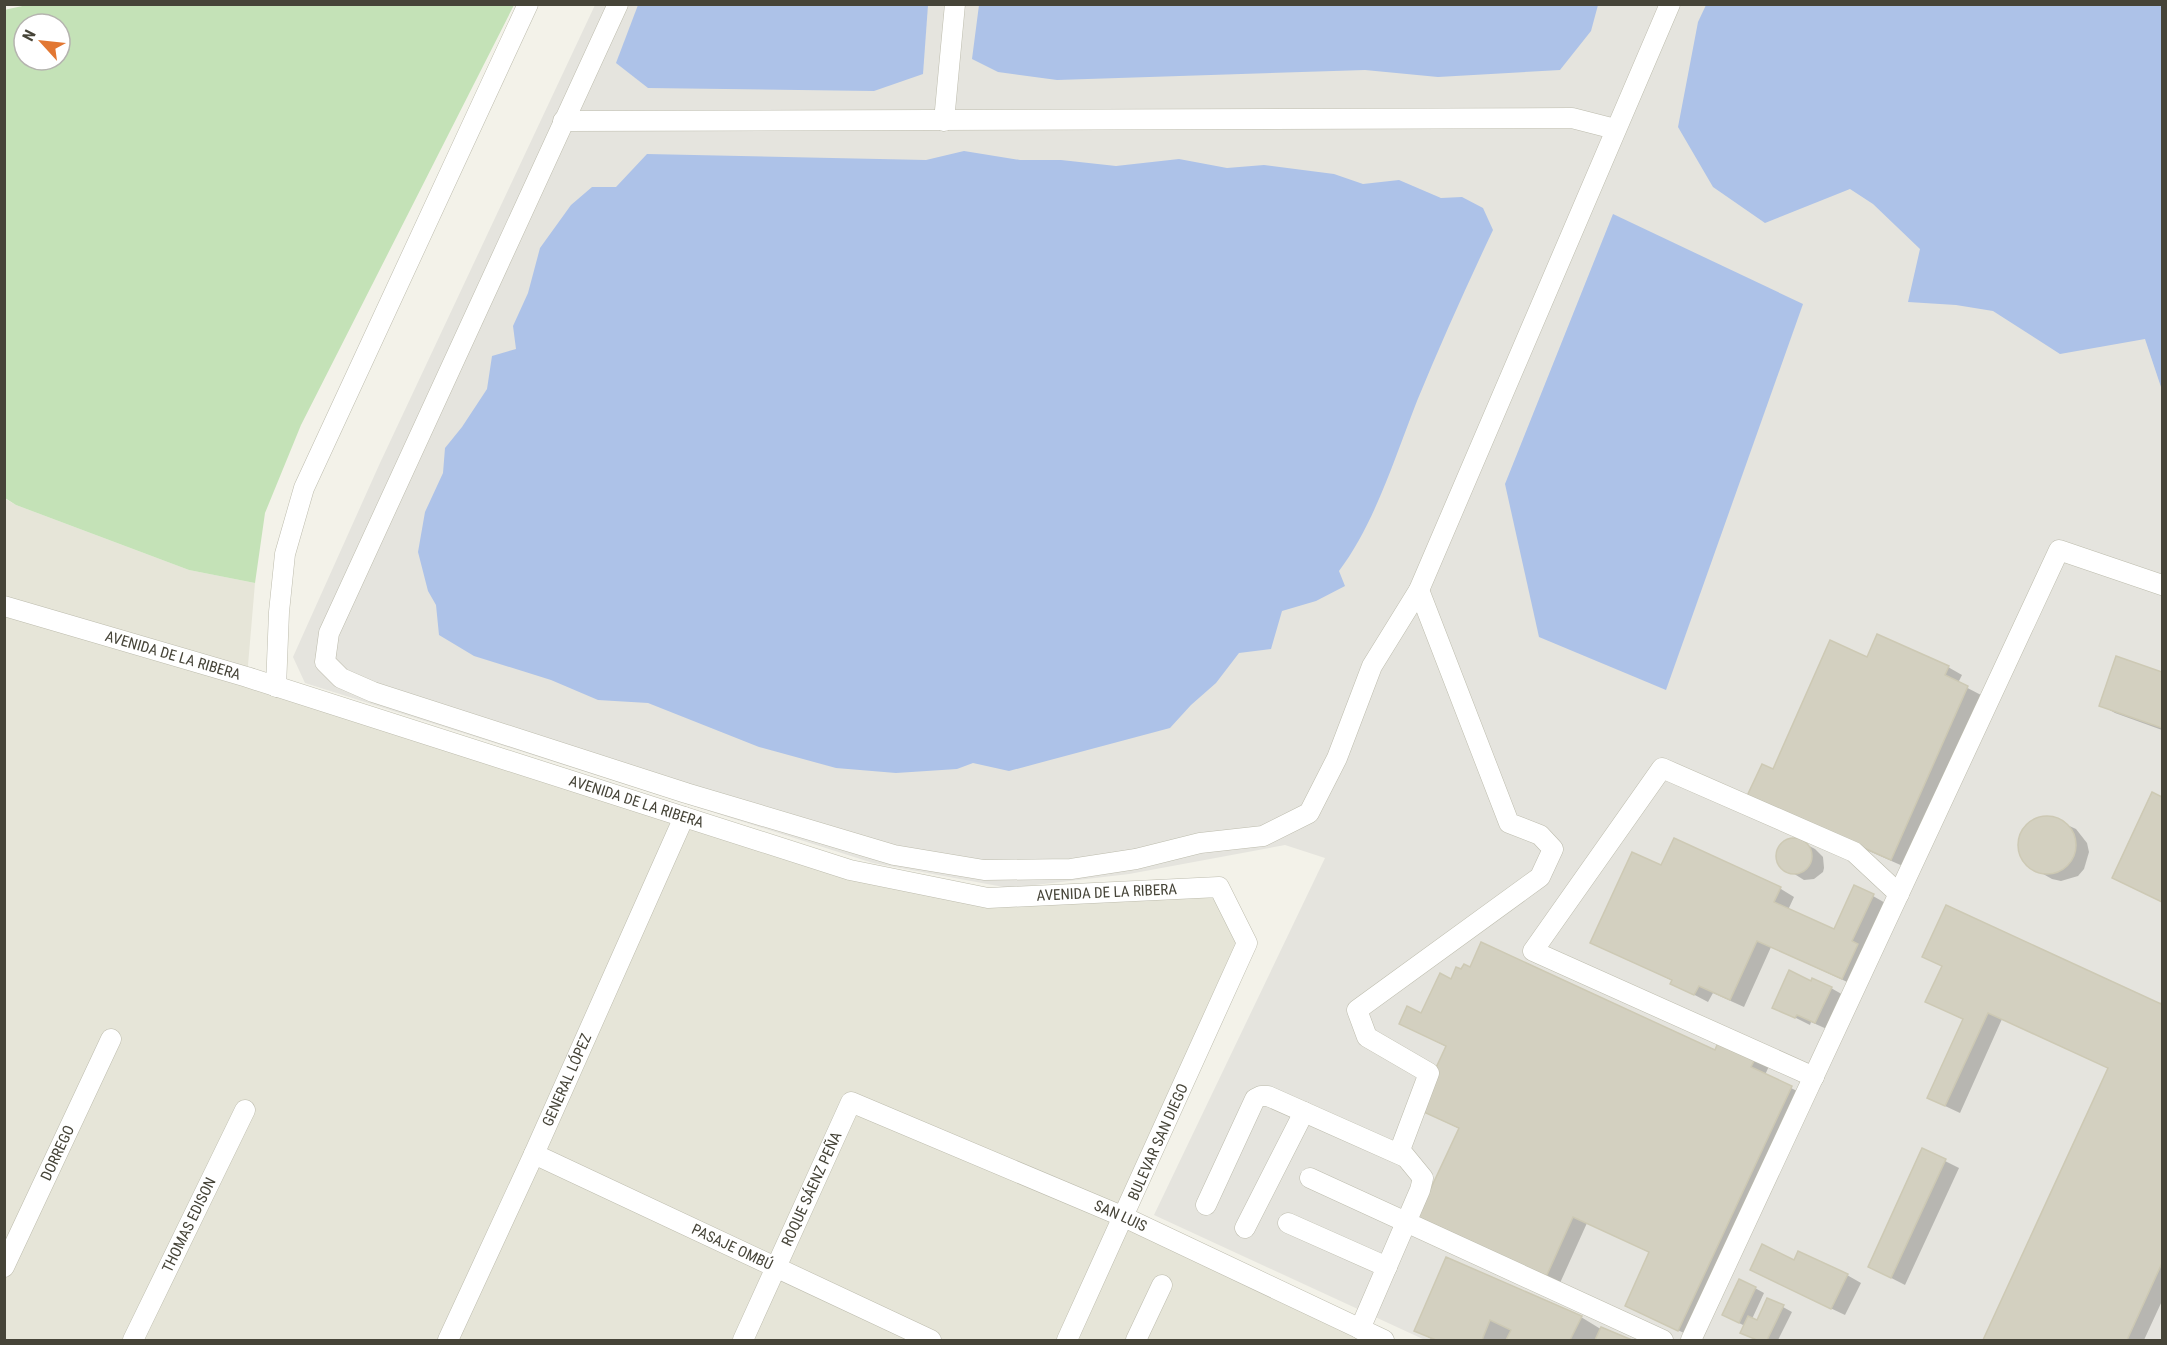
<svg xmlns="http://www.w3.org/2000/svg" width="2167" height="1345" font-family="'Roboto Condensed',sans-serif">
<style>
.residential{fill:#e6e5d8}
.industrial{fill:#e5e4de}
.green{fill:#c4e2b7;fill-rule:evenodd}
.water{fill:#adc2e8}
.shadow{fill:#0003}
.building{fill:#d3d0c0;stroke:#cdc9b4;stroke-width:1.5}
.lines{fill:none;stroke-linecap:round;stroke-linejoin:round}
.minor-casing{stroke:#bdbcad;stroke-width:21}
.minor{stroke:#fff;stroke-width:20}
.labels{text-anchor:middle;stroke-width:4.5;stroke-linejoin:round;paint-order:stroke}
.street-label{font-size:15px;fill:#464438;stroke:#fff}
</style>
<rect width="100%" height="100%" fill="#f3f2e9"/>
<polygon class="residential" points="4,498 16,505 189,570 255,583 247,677 850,870 988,898 1219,887 1247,943 1124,1217 1384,1340 5,1340"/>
<polygon class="industrial" points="595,5 2162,5 2162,1340 1425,1340 1154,1215 1325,858 1285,845 1129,874 1009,888 873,863 305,683 293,657 380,463"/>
<path class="green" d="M27,5H514L301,425L265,513L255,583L189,570L16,505L5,498L4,10ZM24,24H60V60H24Z"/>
<g class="water">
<polygon points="638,5 928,5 923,74 874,91 648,88 616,63"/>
<polygon points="979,5 979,4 1598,5 1591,31 1560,70 1438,77 1365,70 1057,80 998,72 972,59"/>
<polygon points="1706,5 2162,5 2162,390 2145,339 2060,354 1993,311 1956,305 1908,302 1920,249 1873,204 1850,189 1765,223 1713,187 1678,127 1698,22"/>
<path d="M964,151L1020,160H1061L1116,166L1179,159L1227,168L1264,165L1334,174L1363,184L1399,180L1441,198L1462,197L1483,208L1493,230C1466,287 1441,343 1417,401C1395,457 1375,523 1339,571L1345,586L1316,601L1282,611L1271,649L1239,653L1216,683L1191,705L1170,728L1009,771L973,763L957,769L896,773L836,768L759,747L648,703L598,700L551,680L474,656L439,635L436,605L428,591L418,552L425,512L443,473L445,448L462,427L487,389L492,356L516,349L513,326L528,293L540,248L571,205L592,187H616L647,154L926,160Z"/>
<polygon points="1613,214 1803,304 1666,690 1539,637 1505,484"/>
</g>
<g class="shadow">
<polygon points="1867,658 1948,667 1962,675 1958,683 1981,695 1905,867 1763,804 1774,771"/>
<polygon points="2117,658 2162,674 2162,730 2115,713 2101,705"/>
<polygon points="2152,794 2162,799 2162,902 2114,878"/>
<polygon points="2052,818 2076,829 2087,843 2089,852 2084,869 2078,876 2061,881 2052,879 2029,866 2020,851 2022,833 2027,825 2034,820"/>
<polygon points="1796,839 1815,849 1823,857 1824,868 1823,872 1814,879 1804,880 1780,865 1777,855 1778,850 1785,842"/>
<polygon points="1674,840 1781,889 1794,897 1788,910 1834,931 1873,896 1887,904 1856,986 1771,947 1744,1007 1713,993 1708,1002 1672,983 1673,981 1592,942 1662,867"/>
<polygon points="1924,956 2162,1004 2162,1301 2144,1340 1985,1340 2110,1068 2002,1019 1960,1113 1943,1105 1964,1020 1927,1001 1943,967"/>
<polygon points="1452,981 1716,1052 1720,1042 1769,1066 1765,1075 1805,1095 1692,1337 1627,1305 1651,1253 1587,1223 1560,1283 1433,1225 1460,1129 1433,1116 1447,1047 1401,1024 1422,1015"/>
<polygon points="1831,988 1845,996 1829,1030 1811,1022 1810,1025 1774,1007"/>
<polygon points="1923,1150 1959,1168 1905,1285 1870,1267"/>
<polygon points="1447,1259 1581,1317 1599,1328 1628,1340 1433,1340 1416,1330"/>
<polygon points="1795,1262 1847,1275 1861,1283 1845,1315 1765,1277"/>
<polygon points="1755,1288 1764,1293 1752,1319 1757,1322 1783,1307 1792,1312 1778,1340 1758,1340 1751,1337 1745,1326 1733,1320"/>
</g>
<g class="building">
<polygon points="1877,634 1949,666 1945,675 1968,686 1891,860 1747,796 1762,764 1773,769 1830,640 1867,657"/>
<polygon points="2116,656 2162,672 2162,728 2099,706"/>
<polygon points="2152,792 2162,797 2162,902 2112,878"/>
<circle cx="2047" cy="845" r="29"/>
<polygon points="1674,838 1781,887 1774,902 1834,929 1854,885 1874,894 1852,941 1858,944 1842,979 1757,941 1730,1000 1699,986 1694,995 1670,984 1672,980 1590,943 1632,852 1661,865"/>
<circle cx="1794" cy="856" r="18"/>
<polygon points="1946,905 2161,1004 2162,1001 2162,1263 2127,1340 1983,1340 2108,1068 1988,1013 1945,1106 1927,1098 1963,1019 1925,1002 1942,966 1922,957"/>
<polygon points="1481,942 1715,1050 1719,1040 1756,1057 1751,1067 1792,1086 1678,1331 1625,1306 1649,1252 1573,1217 1546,1277 1417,1218 1459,1128 1417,1109 1446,1046 1399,1024 1407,1006 1421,1013 1440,973 1451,979 1456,967 1461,969 1464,964 1470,967"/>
<polygon points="1789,970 1811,981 1812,978 1832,987 1815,1023 1797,1015 1795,1018 1772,1008"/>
<polygon points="1922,1148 1946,1159 1891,1278 1868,1267"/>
<polygon points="1762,1244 1794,1260 1798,1251 1848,1274 1831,1309 1750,1270"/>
<polygon points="1446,1257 1582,1316 1570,1340 1506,1340 1511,1330 1490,1320 1482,1340 1436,1340 1414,1331"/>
<polygon points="1739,1279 1756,1287 1739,1323 1722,1315"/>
<polygon points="1767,1298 1784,1305 1767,1340 1757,1340 1740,1333 1748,1316 1757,1320"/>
<polygon points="1601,1327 1632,1340 1595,1340"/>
</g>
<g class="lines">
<g class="minor-casing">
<g id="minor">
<polyline points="618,4 329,633 325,662 341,678 373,692 686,793 894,855 984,870 1071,869 1136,859 1200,843 1263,836 1309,813 1337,758 1372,666 1419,590 1670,4"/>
<polyline points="563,121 1572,118 1615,129"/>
<polyline points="944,121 955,4"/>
<path id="s1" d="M4,606L247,677L850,870L988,898L1219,887L1247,943L1067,1340"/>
<polyline points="276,687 279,612 285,554 304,488 528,4"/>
<polyline points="1814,1077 1533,951 1662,768 1854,852 1899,894"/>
<path id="s2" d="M534,1154L931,1340"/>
<polyline points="1310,1178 1663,1340"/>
<polyline points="1206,1205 1255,1099 1261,1096 1268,1096 1403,1156"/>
<polyline points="1288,1223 1387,1267"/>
<polyline points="1245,1228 1304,1112"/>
<path id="s3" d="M4,1267L111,1039"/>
<polyline points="1360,1329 1420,1190 1423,1178 1400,1150 1429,1073 1367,1037 1357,1010 1540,877 1553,849 1540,835 1509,823 1419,590"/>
<path id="s4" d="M133,1340L245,1110"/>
<path id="s5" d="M448,1340L534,1154L684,817"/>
<path id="s6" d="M743,1340L851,1102L1124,1217L1384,1340"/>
<polyline points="1136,1340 1162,1285"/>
<polyline points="1691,1340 2059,550 2162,585"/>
</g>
</g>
<use href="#minor" class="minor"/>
</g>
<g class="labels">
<g class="street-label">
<text dy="5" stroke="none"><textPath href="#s1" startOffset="176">AVENIDA DE LA RIBERA</textPath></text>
<text dy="5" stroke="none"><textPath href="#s1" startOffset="662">AVENIDA DE LA RIBERA</textPath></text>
<text dy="5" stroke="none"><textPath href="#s1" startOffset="1146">AVENIDA DE LA RIBERA</textPath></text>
<text dy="5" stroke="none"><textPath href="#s5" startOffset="286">GENERAL LÓPEZ</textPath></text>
<text transform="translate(1158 1142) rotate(-66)" y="5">BULEVAR SAN DIEGO</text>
<text dy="5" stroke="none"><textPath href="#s3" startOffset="126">DORREGO</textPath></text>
<text dy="5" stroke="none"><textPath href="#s6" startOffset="166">ROQUE SÁENZ PEÑA</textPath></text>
<text dy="5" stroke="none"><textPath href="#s6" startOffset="554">SAN LUIS</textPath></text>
<text dy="5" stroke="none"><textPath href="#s4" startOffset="128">THOMAS EDISON</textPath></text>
<text dy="5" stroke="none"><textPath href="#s2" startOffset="219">PASAJE OMBÚ</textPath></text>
</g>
</g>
<rect width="2167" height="1345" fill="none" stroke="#464438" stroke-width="12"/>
<g transform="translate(42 42) rotate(297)"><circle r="28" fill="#ffffff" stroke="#b5b4af" stroke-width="1.5"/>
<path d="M0-4.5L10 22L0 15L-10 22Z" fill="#e27732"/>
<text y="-9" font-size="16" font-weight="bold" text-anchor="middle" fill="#464438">N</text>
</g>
</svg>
